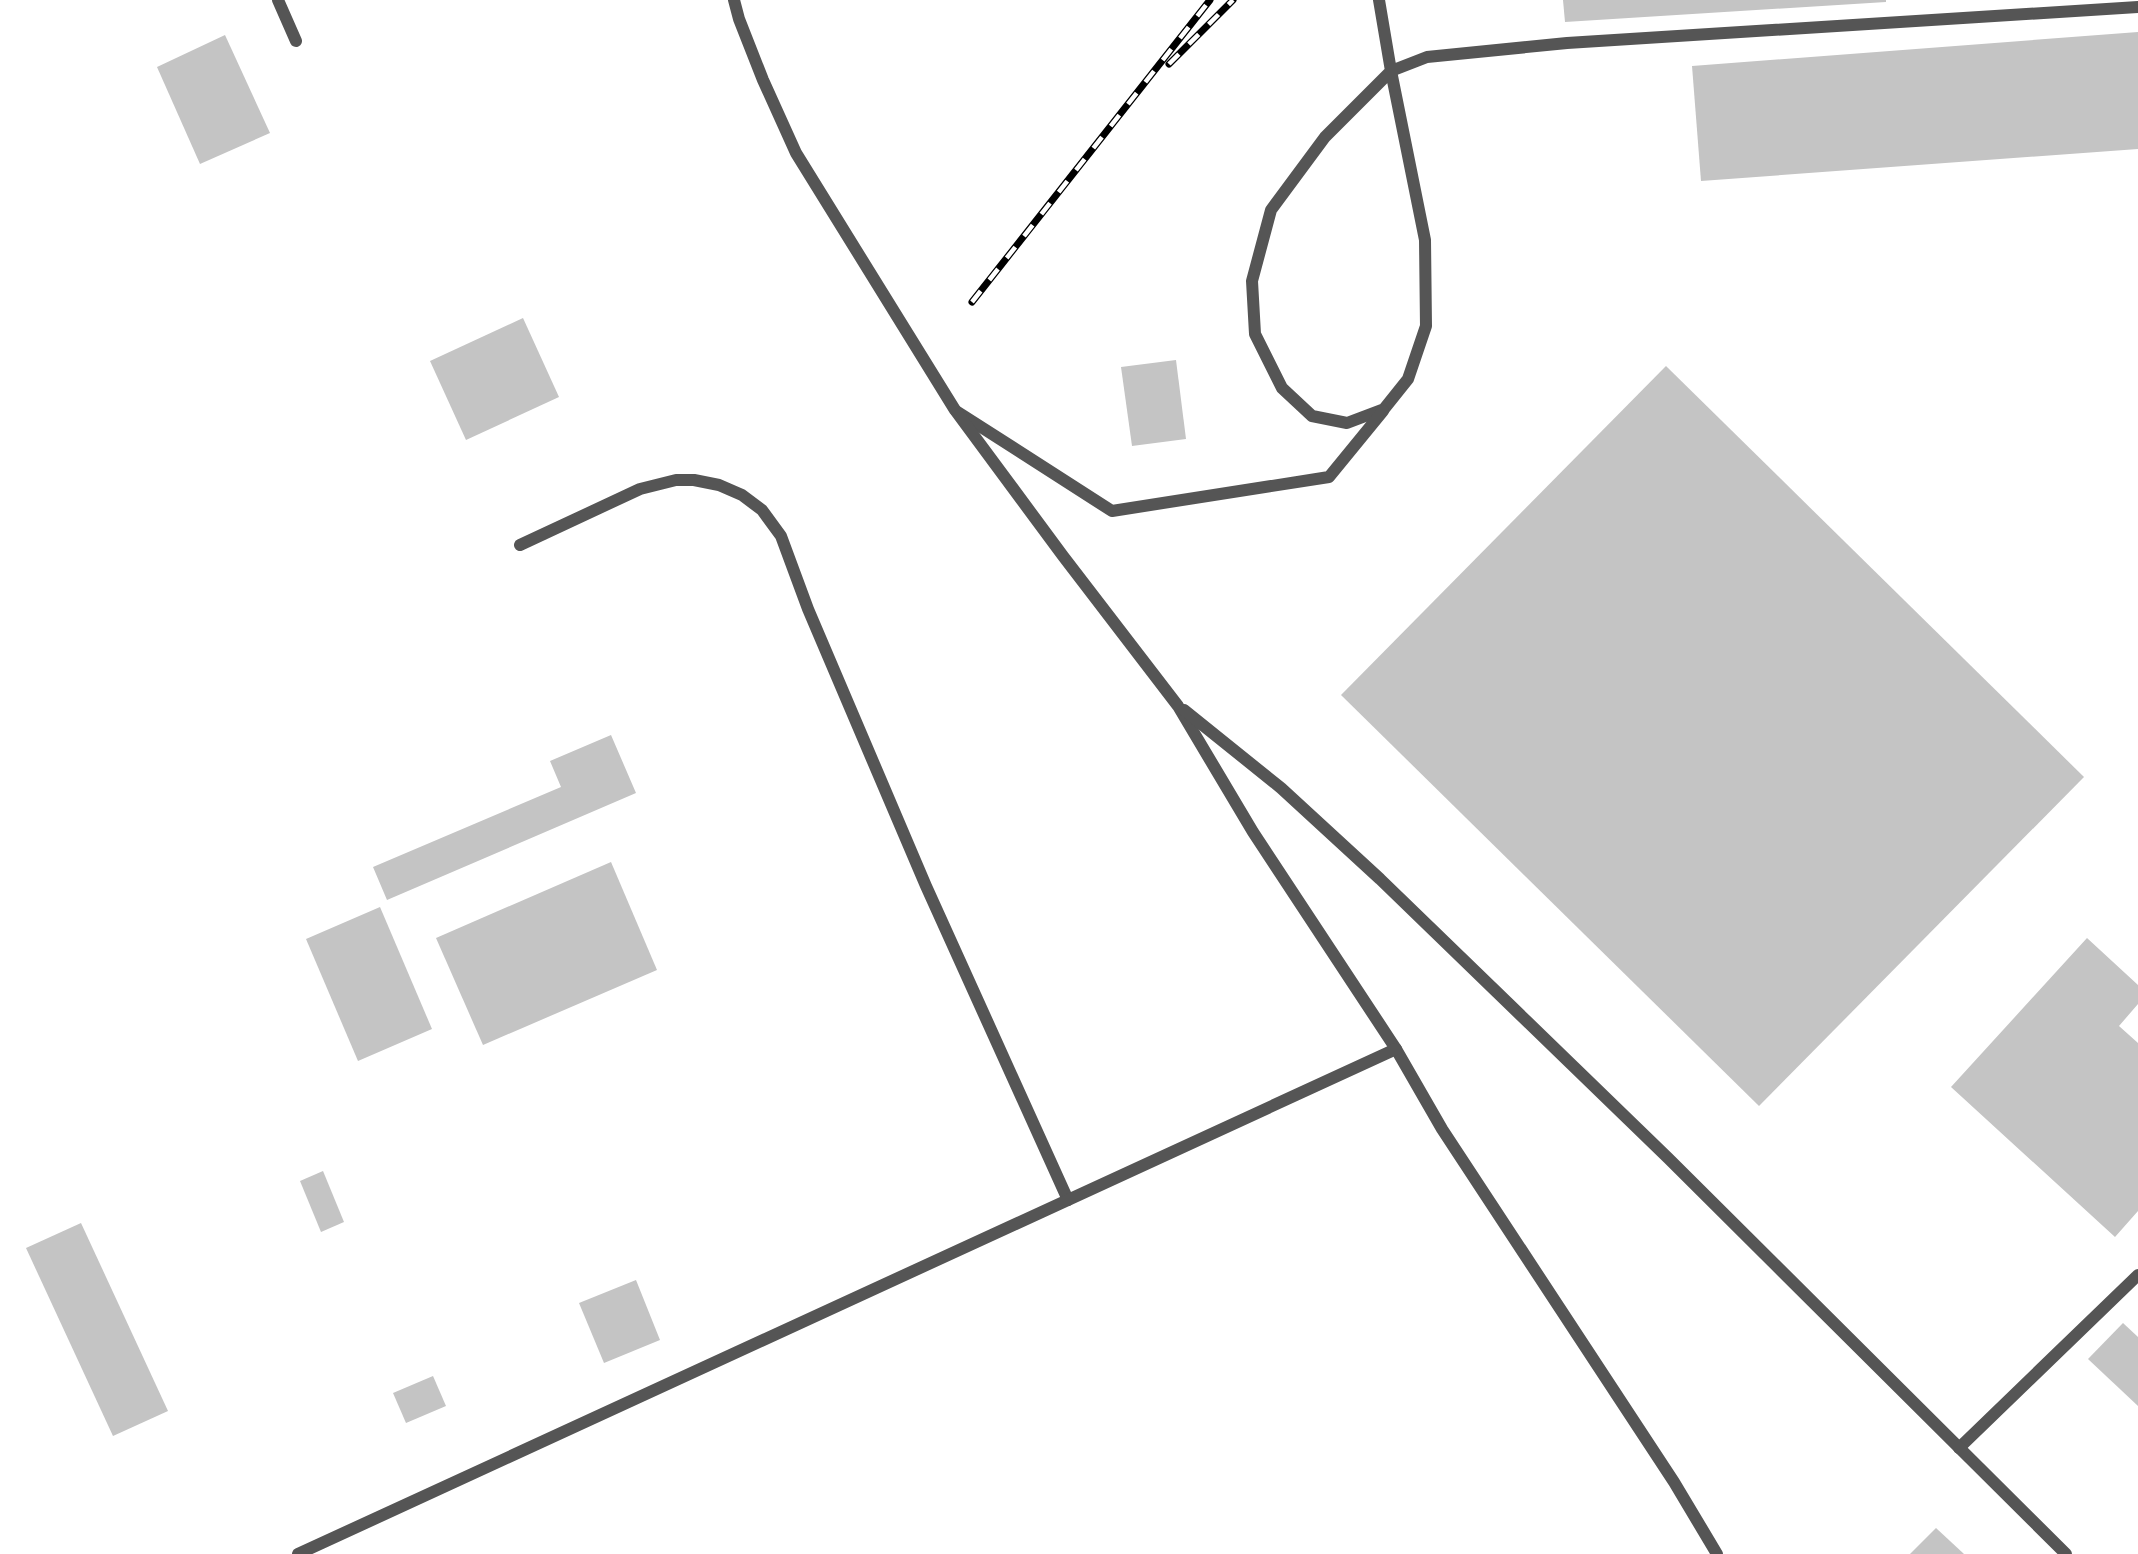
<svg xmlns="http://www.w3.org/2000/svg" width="2138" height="1554" font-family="'IBM Plex Sans',sans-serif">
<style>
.building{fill:#c4c4c4}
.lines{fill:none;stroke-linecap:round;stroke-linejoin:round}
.service{stroke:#555;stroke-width:12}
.minor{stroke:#555;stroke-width:12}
.rail-casing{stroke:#000;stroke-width:7}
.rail{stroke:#fff;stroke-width:4.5;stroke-dasharray:14;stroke-linecap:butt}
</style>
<rect width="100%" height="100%" fill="#fff"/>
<g class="building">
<polygon points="1563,0 1886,0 1886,2 1565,22"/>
<polygon points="2138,32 2138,149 1701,181 1692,66"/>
<polygon points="225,35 270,133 200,164 157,67"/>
<polygon points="523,318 559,397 466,440 430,361"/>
<polygon points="1176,360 1186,439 1132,446 1121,367"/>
<polygon points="1666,366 2084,777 1759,1106 1341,695"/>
<polygon points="611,735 636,793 387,900 373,867 561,787 550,761"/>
<polygon points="611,862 657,970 483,1045 436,938"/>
<polygon points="380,907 432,1029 358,1061 306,939"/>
<polygon points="2087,938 2138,985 2138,1004 2119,1026 2138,1043 2138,1211 2115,1237 1951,1087"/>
<polygon points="323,1171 344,1222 321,1232 300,1181"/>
<polygon points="81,1223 168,1411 113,1436 26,1248"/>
<polygon points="636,1280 660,1340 604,1363 579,1303"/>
<polygon points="2123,1323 2138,1337 2138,1406 2088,1359"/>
<polygon points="433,1376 446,1406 406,1423 393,1393"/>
<polygon points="1936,1528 1964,1554 1910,1554"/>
</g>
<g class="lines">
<g class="service">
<polyline points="278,0 296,41"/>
<polyline points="1379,0 1391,71 1425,240 1426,326 1408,379 1384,409 1347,423 1312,416 1282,388 1255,334 1252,281 1271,210 1325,137 1391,71 1427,57 1567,43 2138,7"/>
<polyline points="956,411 1112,511 1329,477 1383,411"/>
<polyline points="520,545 640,489 676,480 694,480 719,485 742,495 762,510 781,536 808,609 926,886 1068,1200"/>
<polyline points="1959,1448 2138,1275"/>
</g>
<g class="minor">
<polyline points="734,0 739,19 763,80 796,153 955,410 1063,556 1178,706 1253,832 1396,1049 1442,1129 1674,1482 1717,1554"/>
<polyline points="1184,710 1281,788 1380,879 1668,1158 2066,1554"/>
<polyline points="298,1554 1396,1049"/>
</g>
<g class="rail-casing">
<g id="rail">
<polyline points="1169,64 1233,0"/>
<polyline points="972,302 1210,0"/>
</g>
</g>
<use href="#rail" class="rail"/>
</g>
</svg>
